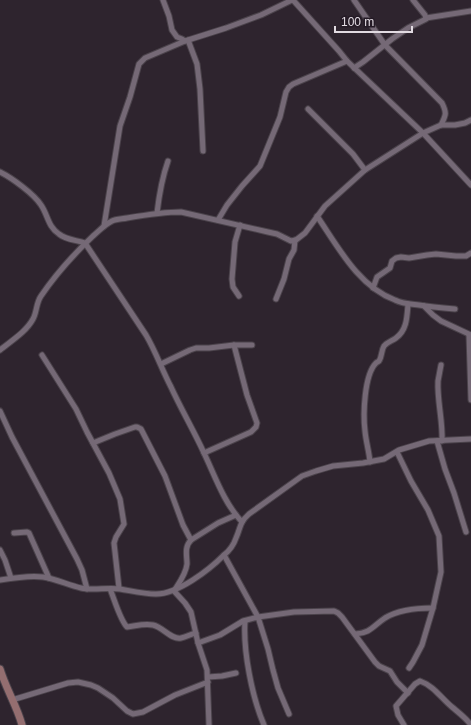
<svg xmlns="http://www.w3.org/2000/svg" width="471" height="725" font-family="Helvetica,sans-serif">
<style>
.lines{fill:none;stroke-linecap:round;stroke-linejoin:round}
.street-casing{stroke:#4b434b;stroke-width:7}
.secondary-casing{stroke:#4b434b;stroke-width:9}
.street{stroke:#756976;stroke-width:5}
.secondary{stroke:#946e70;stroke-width:7}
</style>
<rect width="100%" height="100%" fill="#2e242e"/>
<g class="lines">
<g class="street-casing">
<g id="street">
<polyline points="163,0 169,16 172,30 177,37 182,39 185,41 226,28 261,15 292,0"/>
<polyline points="293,0 339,51 347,61 423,133 471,185"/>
<path d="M354,0L385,45L442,103C447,113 446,115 441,125"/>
<polyline points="426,18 471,11"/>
<polyline points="188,40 197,64 200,89 203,151"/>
<polyline points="354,68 363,62 392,39 408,28 426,19 425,15 413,0"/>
<polyline points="308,109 353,154 365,170"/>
<path d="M0,172C12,178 34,194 41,205C48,215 48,227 59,234C66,240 77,240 85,243L146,335C156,352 162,370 171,387C181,409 194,431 204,453C215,476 224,503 242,522"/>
<path d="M157,213C159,196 162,178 168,161"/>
<path d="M317,216C338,247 359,287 395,300C403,304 410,304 419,305C431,307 443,308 455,309"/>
<polyline points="218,220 227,205 242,186 260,166 280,117 286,92 289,87 293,84 347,61"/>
<polyline points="104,226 120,126 130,97 139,64 145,58 185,41"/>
<polyline points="373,288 377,277 390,268 392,261 396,258 401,257 409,258 427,255 436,254 456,256 466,256 471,253"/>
<polyline points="239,296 233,287 232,279 235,242 240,225"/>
<polyline points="276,299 284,279 289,259 294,250 295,240"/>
<polyline points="424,306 433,315 441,321 471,335"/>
<polyline points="469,335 471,400"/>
<path d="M0,350C11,341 26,332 33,319C37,312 36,303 41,296C56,274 74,254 93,236C99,231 104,225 112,221C116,219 122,219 127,218C145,215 163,212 181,212L268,232L277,234L291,241L296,240L305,233L325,206L365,170L423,133L441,125H455L465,123L471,120"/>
<polyline points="42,355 76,409 87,432 109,473 120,499 124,524 116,537 114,543 119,588"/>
<polyline points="161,364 190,350 196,348 209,348 234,345 252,345"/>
<path d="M441,365C440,370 439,376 438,381C437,401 443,421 442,441"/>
<polyline points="0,411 12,437 77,559 82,570 87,589"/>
<polyline points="437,441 445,469 454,493 466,532"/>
<polyline points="93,443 115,434 135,427 137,427 141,429 165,476 183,525 191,540"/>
<polyline points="397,452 411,481 428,510 439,536 441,572 433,608 422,645 413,662 409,668"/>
<polyline points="204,453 251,432 256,427 257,423 247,395 234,345"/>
<path d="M370,462C369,451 366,442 365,431C363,415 364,375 376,363C377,362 378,362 379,361C382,357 381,351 384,346C387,342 392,341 396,338C407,330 407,317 408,304"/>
<polyline points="14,533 27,532 29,533 49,578"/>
<polyline points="0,550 5,560 11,578"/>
<polyline points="224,555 258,617 268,649 273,670 278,688 289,714"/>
<path d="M0,580C12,578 31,575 43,577C56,579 68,585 81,588C93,591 107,587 120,589C132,591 144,594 156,594C178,594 209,570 224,555C229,551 234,544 236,538C241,527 239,523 249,514L302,476L316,471L333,466L363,463L384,459L399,450L429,441L471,439"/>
<path d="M110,589C114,598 120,620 127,627C136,626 144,623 153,625C163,627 171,640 181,638C186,637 191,634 196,633"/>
<path d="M245,621C243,651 252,697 264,725"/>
<path d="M355,634C371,633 373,626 385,618C398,610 418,608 433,608"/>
<polyline points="198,643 220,635 243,621 258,617 294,612 334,611 338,613 342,617 375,662 379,666 390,671 397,682 408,693"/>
<polyline points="208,677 222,676 236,673"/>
<polyline points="12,700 68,683 78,682 91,685 98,688 113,698 127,711 133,714 143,712 175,695 208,682"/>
<path d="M209,725L207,670L198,643L191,612L185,603L174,591C179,583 186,574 187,564C187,556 184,547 191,540L218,523L236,515"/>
<path d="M404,725L398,715L396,706L415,684L420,681C434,686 441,698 452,707C459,713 466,718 471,725"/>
</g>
</g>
<g class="secondary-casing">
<path id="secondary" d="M0,669C6,689 17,706 22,725"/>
</g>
<use href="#street" class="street"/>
<use href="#secondary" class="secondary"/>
</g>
<path d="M335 26v6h77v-6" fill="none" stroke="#e2dbe2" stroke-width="2"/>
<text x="341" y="26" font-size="12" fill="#e2dbe2" stroke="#241a25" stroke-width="3" paint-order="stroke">100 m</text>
</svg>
